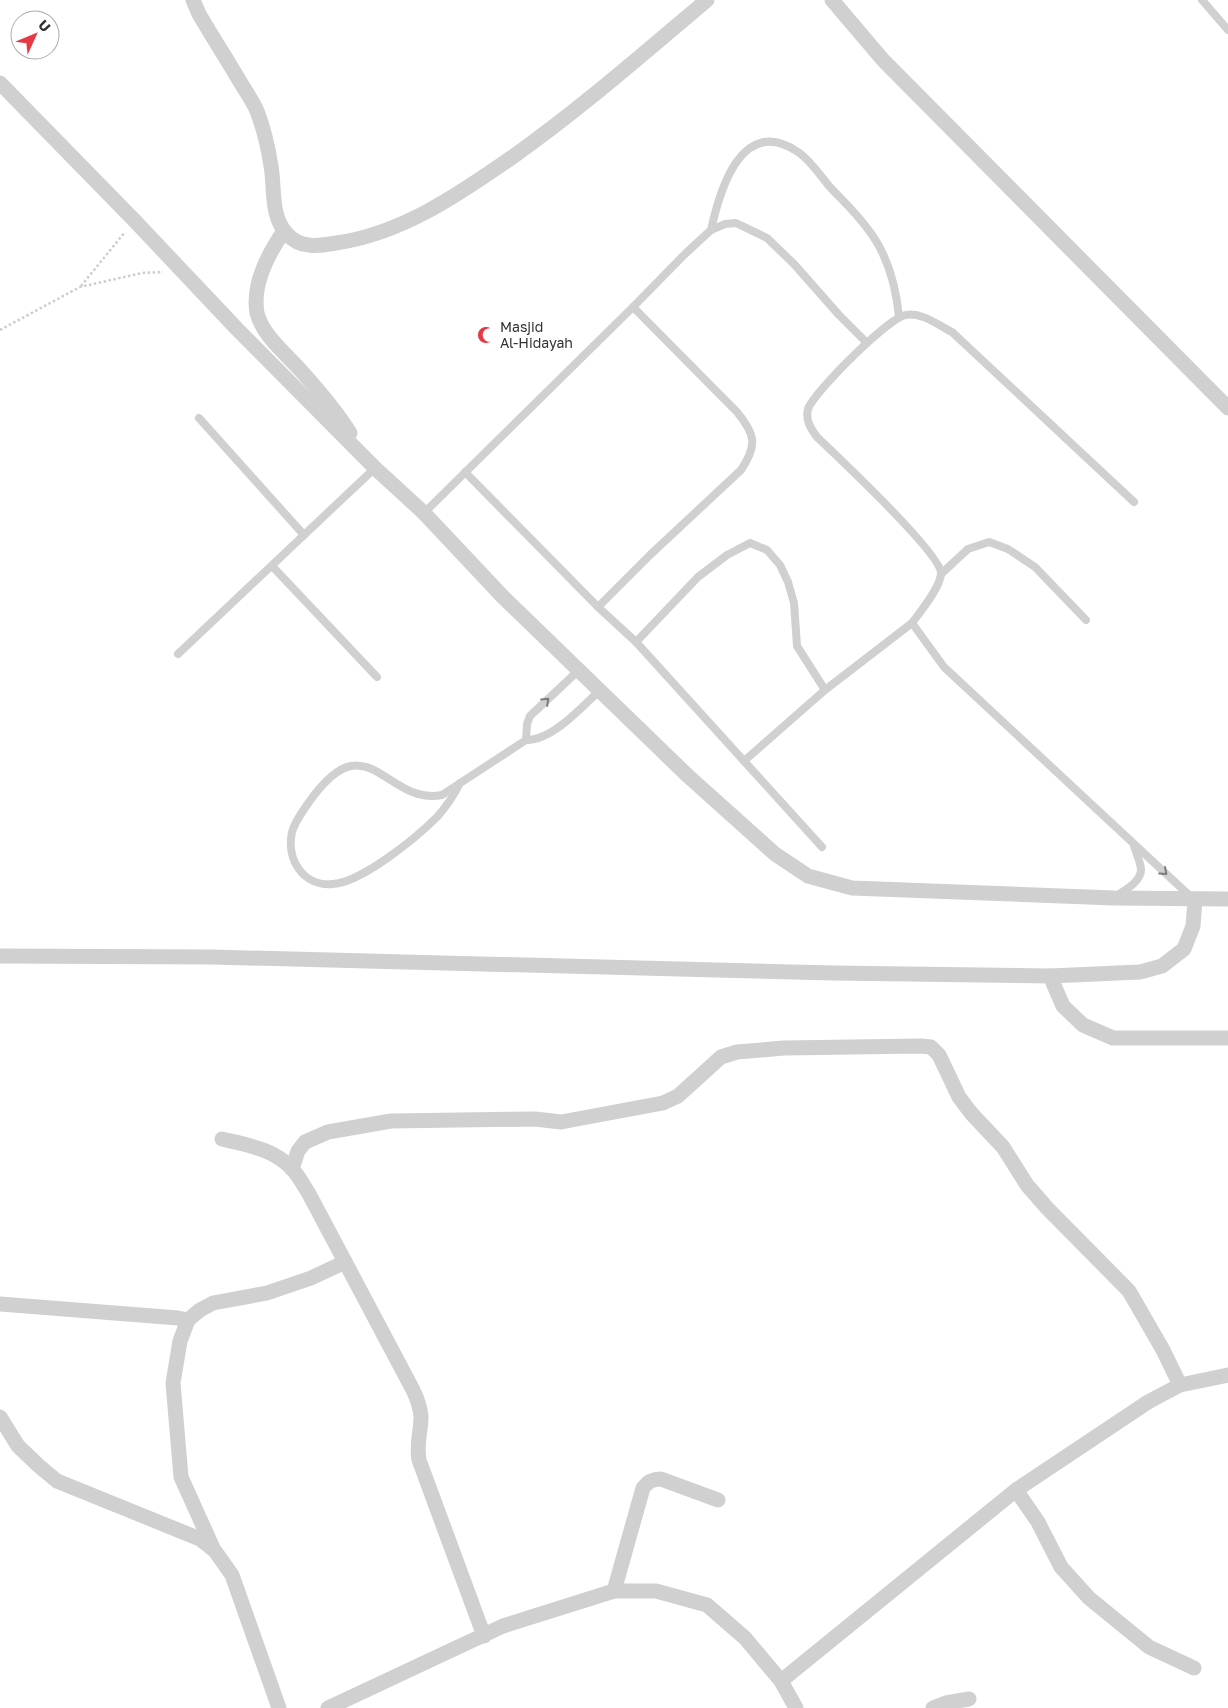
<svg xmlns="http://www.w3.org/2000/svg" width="1228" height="1708" font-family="'Golos Text',sans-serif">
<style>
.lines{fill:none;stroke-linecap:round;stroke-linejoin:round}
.path{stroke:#cdcdcd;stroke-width:2.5;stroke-dasharray:2.5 2.5;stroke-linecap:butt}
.lane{stroke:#d0d0d0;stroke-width:8}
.street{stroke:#d0d0d0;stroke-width:15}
.oneway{stroke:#7a7a7a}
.labels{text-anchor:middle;stroke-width:5;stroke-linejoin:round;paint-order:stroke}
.poi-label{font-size:14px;fill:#333;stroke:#fff;text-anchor:start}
</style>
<rect width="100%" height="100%" fill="#fff"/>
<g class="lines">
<g class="path">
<polyline points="81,286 125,232"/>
<polyline points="0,330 80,287 142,273 163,272"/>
</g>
<g class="lane">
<polyline points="1202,0 1228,30"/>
<path d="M711,230C720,189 742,114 798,152C810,160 820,175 829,186C842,200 856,213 867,228C887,253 896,286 899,317"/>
<polyline points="199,418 304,535"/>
<path d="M465,472L598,607L650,555L741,470C758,445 755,434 737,412L633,307"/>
<path d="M1134,502L952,332C938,325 922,312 906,315C889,317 814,392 808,409C805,420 811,429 817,437C837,456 940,553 941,573C941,587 920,612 912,623L944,667L1191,897"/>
<polyline points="424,513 633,307 686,253 711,230 725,224 736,223 767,238 794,264 839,315 867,343"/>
<polyline points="272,566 377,677"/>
<polyline points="941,574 968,549 989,542 1008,549 1035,567 1086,620"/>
<polyline points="598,607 636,642 822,847"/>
<polyline points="636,642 698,577 727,555 750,543 767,550 780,565 788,582 794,603 797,646 825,690"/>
<polyline points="178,654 375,468"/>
<polyline points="526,740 527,724 530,716 579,670"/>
<polyline points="744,761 825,690 912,623"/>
<path d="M460,783C454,795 446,807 437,817C416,838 362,882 333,884C303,887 286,859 292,832C295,821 303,811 309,802C319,788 334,769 351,766C381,760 401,803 442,795L526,740C552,741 583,706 600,690"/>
<path d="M1115,897C1123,891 1141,882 1141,870C1141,863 1136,853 1134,846"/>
</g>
<g class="street">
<path d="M193,0L199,14C213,38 228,61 242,85C247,93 253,102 257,111C264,129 268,147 271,166C275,188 270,216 287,234C300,249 319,246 336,243C401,234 458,195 511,158C579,110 643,54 707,0"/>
<polyline points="832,0 883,60 1228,408"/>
<polyline points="0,83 134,220 237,329 375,468 424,513 503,597 688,776 775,854 808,876 852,888 1114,898 1228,899"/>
<path d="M284,231C268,254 252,284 257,313C263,337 288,355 303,373C320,392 337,412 350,433"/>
<polyline points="0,956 212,957 834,973 1050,976 1140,972 1162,966 1184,949 1193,926 1195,900"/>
<polyline points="1050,976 1063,1006 1083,1025 1113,1038 1228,1038"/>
<path d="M222,1139C247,1145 275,1149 293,1170C299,1176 303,1185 308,1192L413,1390C417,1398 420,1407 421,1416C421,1433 416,1442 419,1460L484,1636"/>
<polyline points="292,1169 298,1151 305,1142 328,1132 391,1121 535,1119 561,1122 663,1103 678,1096 721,1057 737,1052 784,1048 921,1046 931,1047 939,1055 959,1097 971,1113 1003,1147 1027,1185 1047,1208 1129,1291 1163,1350 1180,1385"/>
<polyline points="0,1304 178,1318 188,1320"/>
<polyline points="0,1417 18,1446 39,1466 57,1481 200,1539 215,1551 232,1575 279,1708"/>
<polyline points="1016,1490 1038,1522 1061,1567 1089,1598 1149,1647 1194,1668"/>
<polyline points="213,1548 181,1477 173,1383 180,1341 188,1320 200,1310 213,1303 267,1293 311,1278 345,1262"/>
<path d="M614,1591L643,1488C648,1481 653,1479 661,1479L718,1500"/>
<polyline points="781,1681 1016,1490 1148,1402 1180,1385 1228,1375"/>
<polyline points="328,1708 503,1626 614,1591 656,1591 707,1605 745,1638 781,1681 796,1708"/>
<polyline points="933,1708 946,1703 969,1699"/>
</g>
</g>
<defs><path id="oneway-chevron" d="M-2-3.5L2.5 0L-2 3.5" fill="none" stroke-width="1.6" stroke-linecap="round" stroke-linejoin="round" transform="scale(1.25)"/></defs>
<g class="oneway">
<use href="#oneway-chevron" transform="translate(546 701) rotate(-43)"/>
<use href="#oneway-chevron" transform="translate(1164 872) rotate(42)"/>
</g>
<defs>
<g id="mosque-bare" transform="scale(1.35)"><path d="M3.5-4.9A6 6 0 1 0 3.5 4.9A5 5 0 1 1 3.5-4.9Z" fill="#e63946" stroke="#fff" stroke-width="2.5" paint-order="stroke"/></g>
</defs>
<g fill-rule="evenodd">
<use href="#mosque-bare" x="486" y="335"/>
</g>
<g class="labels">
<g class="poi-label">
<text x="500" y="332">Masjid<tspan x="500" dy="16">Al-Hidayah</tspan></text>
</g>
</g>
<g transform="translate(35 35) rotate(46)"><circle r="24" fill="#ffffff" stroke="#adadad"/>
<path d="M0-4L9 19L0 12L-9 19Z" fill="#e63946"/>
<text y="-8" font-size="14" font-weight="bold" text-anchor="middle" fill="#333333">U</text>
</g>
</svg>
